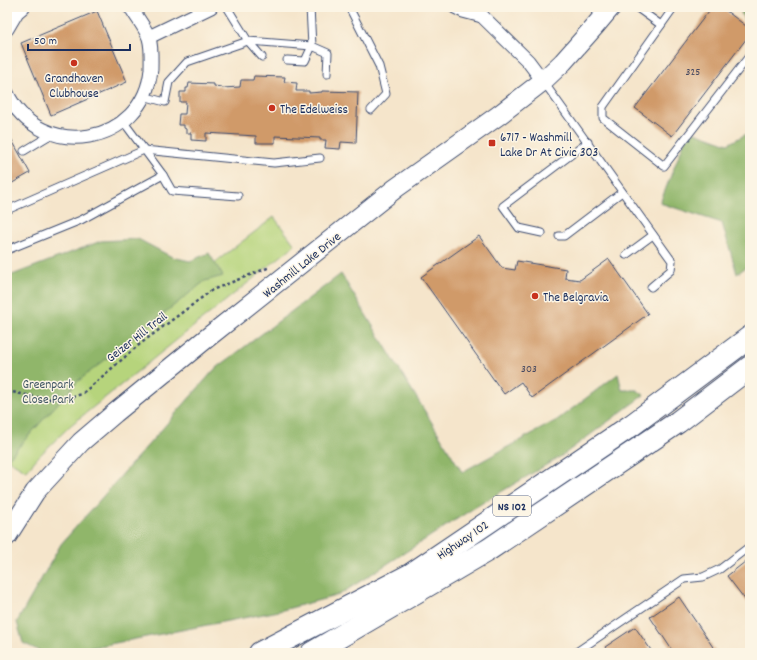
<svg xmlns="http://www.w3.org/2000/svg" width="757" height="660" font-family="Dekko,sans-serif">
<style>
.green{fill:#b6d47b;stroke:#68826c}
.forest{fill:#90b66b;stroke:#567264}
.building{fill:#d09a69}
.lines{fill:none;stroke-linecap:round;stroke-linejoin:round}
.lane-casing{stroke:#3c4a6e;stroke-width:9}
.street-casing{stroke:#3c4a6e;stroke-width:15}
.secondary-casing{stroke:#3c4a6e;stroke-width:21}
.highway-casing{stroke:#3c4a6e;stroke-width:24}
.path{stroke:#3c4a6e;stroke-width:2.5;stroke-dasharray:3 3;stroke-linecap:butt}
.lane{stroke:#fff;stroke-width:7}
.street{stroke:#fff;stroke-width:13}
.secondary{stroke:#fff;stroke-width:19}
.highway{stroke:#fff;stroke-width:22}
.poi-dot{fill:#c8321e;stroke:#fcf5e5;stroke-width:1.5}
.labels{text-anchor:middle;stroke-width:3;stroke-linejoin:round;paint-order:stroke}
.number-label{font-size:11px;fill:#484a61}
.shield{fill:#fcf5e5;stroke:#5e6a86;stroke-width:1}
.shield-label{font-size:12px;font-weight:bold;fill:#1b2f5e}
.poi-label{font-size:13px;fill:#1b2f5e;stroke:#fcf5e5;text-anchor:start}
.street-label{font-size:13px;fill:#1b2f5e;stroke:#fcf5e5}
.park-label{font-size:13px;fill:#425865;stroke:#fcf5e5}
</style>
<rect width="100%" height="100%" fill="#fcf5e5"/>
<filter id="ink" filterUnits="userSpaceOnUse"><feTurbulence type="fractalNoise" baseFrequency=".025" numOctaves="2"/><feDisplacementMap in="SourceGraphic" scale="8" xChannelSelector="R" yChannelSelector="G"/><feConvolveMatrix kernelMatrix="1 2 1 2 8 2 1 2 1" color-interpolation-filters="sRGB"/></filter>
<filter id="wash" filterUnits="userSpaceOnUse"><feTurbulence type="fractalNoise" baseFrequency=".012" numOctaves="4" result="noise"/><feDisplacementMap in="SourceGraphic" scale="16" xChannelSelector="R" yChannelSelector="G"/><feGaussianBlur stdDeviation="0.9" result="paint"/><feColorMatrix in="noise" values="0 0 0 0 0 0 0 0 0 0 0 0 0 0 0 0 0 1.4 0 .05"/><feComposite in="paint" operator="in"/></filter>
<g filter="url(#wash)">
<rect width="100%" height="100%" fill="#f5e5cb"/>
<polygon class="green" points="274,217 295,245 71,425 38,457 26,471 7,459 118,337"/>
<g class="forest">
<polygon points="739,7 750,7 750,35"/>
<polygon points="689,130 728,144 750,132 750,264 737,274 722,223 660,203"/>
<polygon points="138,239 172,257 190,261 209,253 223,276 205,281 77,382 7,460 7,277 101,241"/>
<polygon points="341,274 462,472 557,420 618,374 622,390 637,390 644,395 563,455 474,508 339,595 279,611 64,653 44,653 23,643 17,622 61,544 214,370"/>
</g>
<g id="blocks">
<g class="building">
<polygon points="712,7 721,7 750,29 750,34 672,136 635,108"/>
<polygon points="97,11 127,82 51,115 21,43"/>
<polygon points="254,76 285,77 284,82 297,83 296,91 309,91 309,93 322,92 322,91 358,92 356,143 341,142 340,149 325,148 326,140 320,140 320,138 275,136 275,143 256,143 256,136 206,133 206,141 191,140 191,133 186,133 186,129 184,128 184,125 178,125 179,114 185,114 186,102 180,102 180,92 186,92 186,88 188,88 189,83 214,84 214,86 222,87 222,88 240,87 241,80 253,80"/>
<polygon points="7,131 30,173 7,186"/>
<polygon points="479,236 502,268 515,270 517,261 566,269 565,278 580,280 609,259 648,314 532,398 521,382 504,394 421,277"/>
<polygon points="750,558 750,606 727,576"/>
<polygon points="679,597 717,653 674,653 650,617"/>
<polygon points="635,627 653,653 609,653 605,647"/>
</g>
</g>
</g>
<g filter="url(#ink)">
<use href="#blocks" fill-opacity="0" stroke="#3c4a6e" stroke-width="1"/>
<g class="lines">
<g class="lane-casing">
<g id="lane">
<polyline points="227,7 248,41 262,57"/>
<polyline points="349,7 379,66 386,94 371,110"/>
<polyline points="636,7 661,25"/>
<polyline points="674,7 603,107 603,118 664,166 750,55"/>
<polyline points="287,60 305,61 312,46 310,7"/>
<polyline points="543,81 672,261 671,270 651,287"/>
<polyline points="143,96 165,102 169,82 187,62 248,41 312,46 328,53 327,74"/>
<polyline points="123,121 163,175"/>
<polyline points="24,151 52,134"/>
<polyline points="7,210 144,150 274,163 320,158"/>
<polyline points="542,233 519,228 503,206 588,142"/>
<polyline points="559,236 564,236 622,192"/>
<polyline points="7,250 81,220 163,175 172,191 238,196"/>
<polyline points="626,255 653,235"/>
<polyline points="575,653 684,579 703,577 720,569 750,546"/>
</g>
</g>
<g class="street-casing">
<g id="street">
<polyline points="455,7 463,11 482,16"/>
<polyline points="476,7 482,16 528,61 543,81"/>
<polyline points="7,29 17,12 23,7"/>
<polyline points="149,37 211,7"/>
<path d="M7,93C40,163 144,146 151,69C151,58 152,48 149,38C146,29 137,18 132,9L129,7"/>
</g>
</g>
<g class="secondary-casing">
<polyline id="secondary" points="7,536 35,492 81,442 115,413 207,338 396,188 499,115 543,81 563,62 595,26 611,7"/>
</g>
<g class="highway-casing">
<g id="highway">
<polyline points="260,653 410,575 632,425 750,337"/>
<polyline points="312,653 488,550 678,422 750,367"/>
</g>
</g>
<polyline class="path" points="7,391 46,399 68,398 82,394 140,344 212,290 270,267"/>
<use href="#lane" class="lane"/>
<use href="#street" class="street"/>
<use href="#secondary" class="secondary"/>
<use href="#highway" class="highway"/>
</g>
</g>
<g class="poi-dot">
<circle cx="74" cy="63" r="4"/>
<circle cx="272" cy="108" r="4"/>
<rect x="488" y="139" width="8" height="8" rx="2"/>
<circle cx="535" cy="296" r="4"/>
</g>
<g class="labels">
<g class="number-label">
<text x="693" y="75">325</text>
<text x="529" y="372">303</text>
</g>
<rect class="shield" x="493" y="496" width="38" height="20" rx="3"/>
<g class="shield-label">
<text x="512" y="510">NS 102</text>
</g>
<g class="poi-label">
<text x="74" y="82" text-anchor="middle">Grandhaven<tspan x="74" dy="15">Clubhouse</tspan></text>
<text x="280" y="113">The Edelweiss</text>
<text x="500" y="141">6717 - Washmill<tspan x="500" dy="15">Lake Dr At Civic 303</tspan></text>
<text x="543" y="301">The Belgravia</text>
</g>
<g class="street-label">
<text transform="translate(301 264) rotate(-39)" y="5">Washmill Lake Drive</text>
<text transform="translate(136 336) rotate(-38)" y="5">Geizer Hill Trail</text>
<text transform="translate(462 539) rotate(-34)" y="5">Highway 102</text>
</g>
<g class="park-label">
<text x="48" y="388">Greenpark<tspan x="48" dy="15">Close Park</tspan></text>
</g>
</g>
<rect width="757" height="660" fill="none" stroke="#fcf5e5" stroke-width="24"/>
<path d="M28 44v6h102v-6" fill="none" stroke="#1b2f5e" stroke-width="2"/>
<text x="34" y="44" font-size="12" fill="#1b2f5e" stroke="#fcf5e5" stroke-width="3" paint-order="stroke">50 m</text>
</svg>
